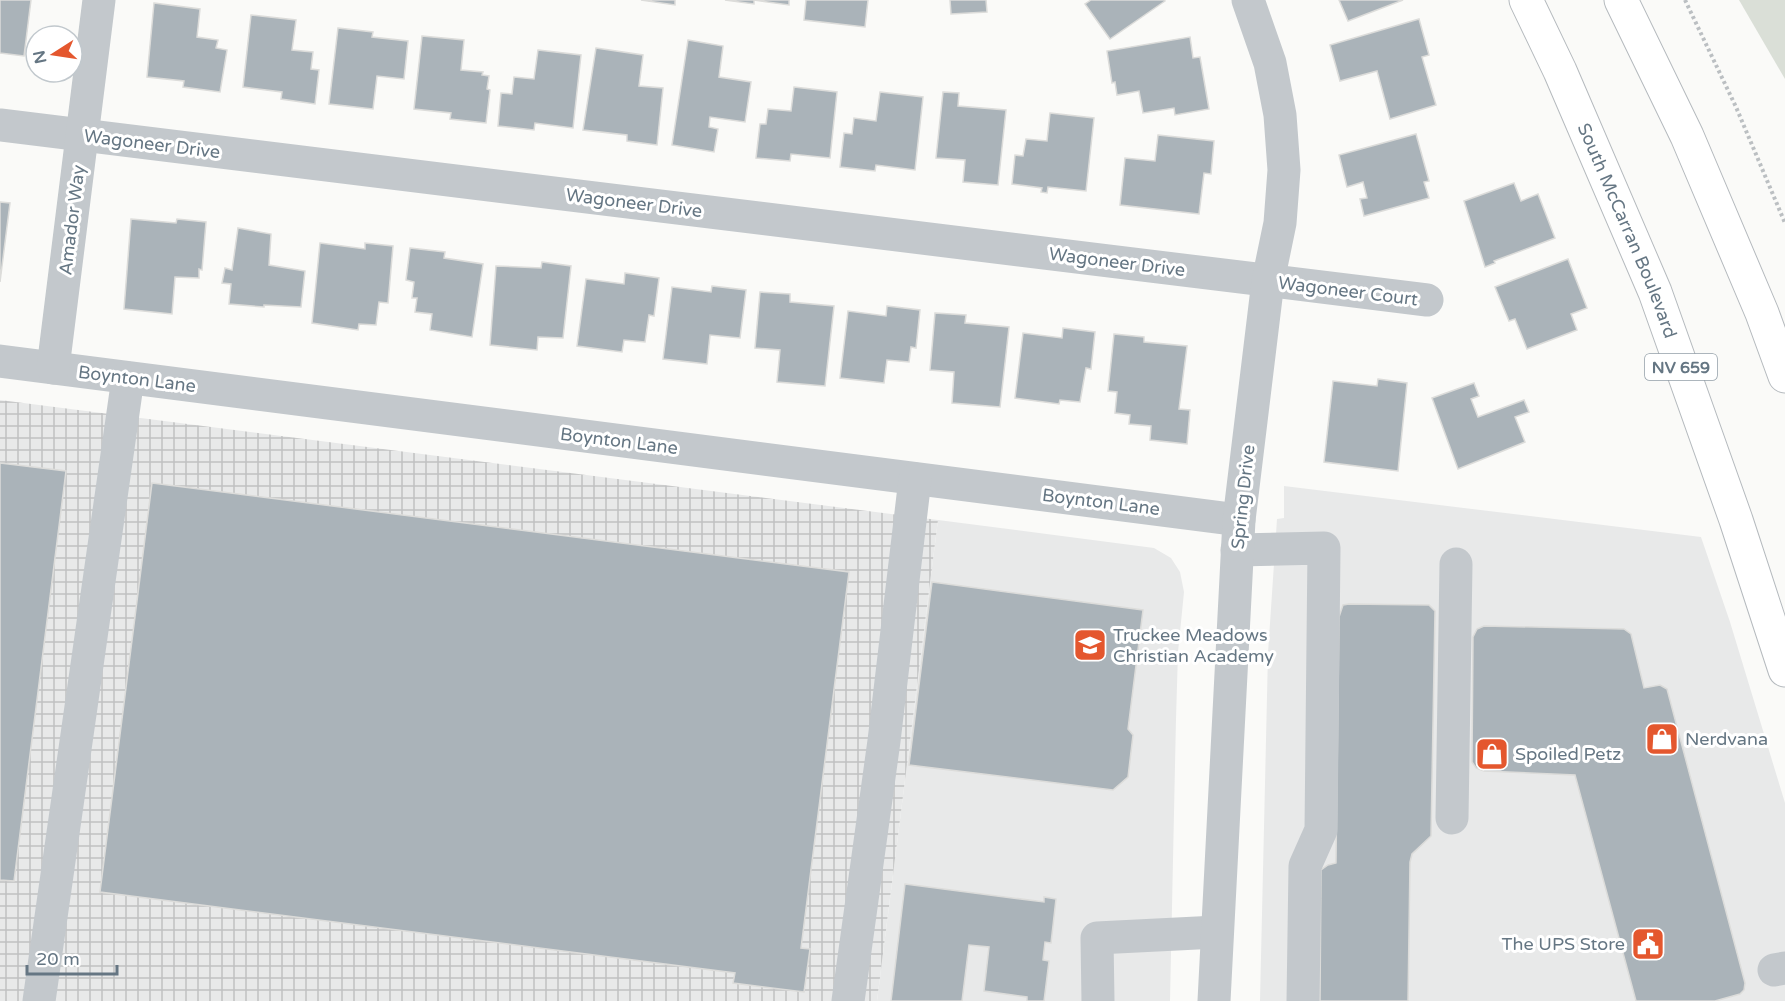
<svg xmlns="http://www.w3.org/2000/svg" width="1785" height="1001" font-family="'Varela Round',sans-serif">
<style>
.built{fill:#e8e9e9}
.industrial{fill:url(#industrial-grid)}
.green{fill:#dadfd7}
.building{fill:#aab3b9;stroke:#dcdcda;stroke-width:1.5}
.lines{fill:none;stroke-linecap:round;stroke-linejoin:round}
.major-casing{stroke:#b5babe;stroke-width:35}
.path{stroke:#bbbfc2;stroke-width:4;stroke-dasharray:3 3;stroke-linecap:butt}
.minor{stroke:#c3c8cc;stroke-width:33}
.major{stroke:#fff;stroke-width:33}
.labels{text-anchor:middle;stroke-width:6;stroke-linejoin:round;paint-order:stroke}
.shield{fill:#fff;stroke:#939fa8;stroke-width:1.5}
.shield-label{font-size:16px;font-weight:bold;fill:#657683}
.street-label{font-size:18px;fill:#657683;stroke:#fff}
.poi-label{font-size:18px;fill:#657683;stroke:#fff;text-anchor:start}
</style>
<defs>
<pattern id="industrial-grid" width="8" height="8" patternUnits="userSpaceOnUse" patternTransform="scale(1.5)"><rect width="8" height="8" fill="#e8e9e9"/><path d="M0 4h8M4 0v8" fill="none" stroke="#c0c1c2"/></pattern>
</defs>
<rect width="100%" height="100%" fill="#fafaf8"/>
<g class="built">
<polygon points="1284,486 1701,537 1730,622 1785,803 1785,1001 1260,1001 1268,653 1277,519 1284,518"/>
<polygon points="938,520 1154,548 1171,558 1180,572 1184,592 1178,652 1176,719 1170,1001 877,1001"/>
</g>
<polygon class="industrial" points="0,400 938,520 877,1001 0,1001"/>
<polygon class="green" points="1739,0 1785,0 1785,79"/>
<g class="building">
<polygon points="0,0 31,0 24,56 0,53"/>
<polygon points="641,0 675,0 675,5"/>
<polygon points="725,0 789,0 789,5 754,0 754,4"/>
<polygon points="806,0 868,0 865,27 804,20"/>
<polygon points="950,0 986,0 987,12 951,14"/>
<polygon points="1091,0 1164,0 1165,1 1110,39 1085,4"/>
<polygon points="1339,0 1403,0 1348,21"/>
<polygon points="154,3 200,9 197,37 218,40 216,48 227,50 220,92 183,87 184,81 147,77"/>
<polygon points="251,15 296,20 292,50 313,52 311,69 319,70 315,104 281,99 282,92 243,87"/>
<polygon points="1419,19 1429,55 1422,57 1436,105 1390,119 1377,71 1340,81 1330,45"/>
<polygon points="338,28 373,32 372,37 408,41 404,79 377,76 373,109 329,104"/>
<polygon points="422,36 464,40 461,70 483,72 482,75 489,76 487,89 490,90 486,123 450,119 451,113 414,109"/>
<polygon points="1190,37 1193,58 1200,57 1209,109 1175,115 1174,108 1143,113 1139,91 1117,95 1115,82 1112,83 1107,51"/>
<polygon points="688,40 723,46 719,77 751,82 745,122 710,117 709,127 718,129 714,152 672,145"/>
<polygon points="596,48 643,55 639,86 663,88 657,145 627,141 627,135 583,130"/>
<polygon points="538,50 581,55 573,128 535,123 534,130 498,126 501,93 512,94 514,77 534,79"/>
<polygon points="794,87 837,92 830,158 791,154 790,161 756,158 760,124 766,124 768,109 791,111"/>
<polygon points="880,92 923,97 915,170 876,165 875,171 840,167 844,133 852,134 854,118 876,121"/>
<polygon points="943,92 959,93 958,106 1006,110 998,185 963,182 965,160 936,158"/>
<polygon points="1050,113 1094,118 1086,191 1048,187 1047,193 1041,192 1042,188 1012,184 1015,155 1023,156 1026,139 1047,141"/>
<polygon points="1416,134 1429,181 1424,182 1429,198 1364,216 1360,199 1367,198 1363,182 1347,187 1339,155"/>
<polygon points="1158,135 1214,141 1211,174 1204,173 1199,214 1120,205 1125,158 1155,161"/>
<polygon points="1514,183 1521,201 1538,194 1555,238 1494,261 1495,263 1485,267 1464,201"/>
<polygon points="0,202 10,203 0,282"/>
<polygon points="131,219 176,223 177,219 206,222 202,270 199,269 199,278 175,277 172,314 124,309"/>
<polygon points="238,228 271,234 269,265 305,271 301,307 264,305 264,307 229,304 231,284 222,283 225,268 232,270"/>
<polygon points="320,243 365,249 365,243 393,246 388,303 379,302 376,325 359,324 358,330 312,323"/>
<polygon points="410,248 445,252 444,258 483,264 472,337 430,330 432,314 415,312 417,298 412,298 414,282 406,280"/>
<polygon points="1568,259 1587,308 1571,314 1577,330 1527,349 1515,319 1509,321 1495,287"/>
<polygon points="542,262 571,266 563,338 538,337 537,350 490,345 496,266 541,268"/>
<polygon points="625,273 659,278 654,316 649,315 645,342 624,340 622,352 577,346 586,279 624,284"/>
<polygon points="712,286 746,290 740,338 710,335 707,364 663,359 672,287 711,292"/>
<polygon points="760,292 790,294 790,302 834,306 825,386 777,382 780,350 755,348"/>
<polygon points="887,306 920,310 916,348 911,347 909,362 887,360 884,383 840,378 848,311 886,316"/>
<polygon points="935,313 966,315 965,323 1009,327 1000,407 952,403 954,372 930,370"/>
<polygon points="1063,328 1095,332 1091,369 1086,368 1080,402 1060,400 1059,404 1015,398 1023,333 1062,338"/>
<polygon points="1114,334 1144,337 1144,342 1187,346 1179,409 1190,410 1187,444 1150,440 1151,426 1129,424 1130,415 1115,413 1117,392 1108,391"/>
<polygon points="1378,379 1407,383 1398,471 1324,462 1333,381 1377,386"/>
<polygon points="1474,383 1479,396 1471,399 1478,417 1524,400 1529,412 1515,417 1525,442 1458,469 1432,398"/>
<polygon points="0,463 66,471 14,881 0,880"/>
<polygon points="152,483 849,572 801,948 810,949 804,992 733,983 735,973 100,892"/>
<polygon points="932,582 1143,610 1128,729 1133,735 1128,777 1113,790 909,765"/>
<polygon points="1349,604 1429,605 1435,611 1431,836 1412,854 1410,862 1408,1001 1320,1001 1321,870 1328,865 1336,863 1339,617 1343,605"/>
<polygon points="1484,626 1624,629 1631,634 1644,688 1660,685 1667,689 1745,983 1744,990 1740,994 1715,1001 1636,1001 1575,775 1484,771 1476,768 1472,762 1473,637 1477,629"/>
<polygon points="905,884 1044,902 1044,897 1056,899 1051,943 1045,942 1043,960 1049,961 1044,1001 1027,1001 1027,997 984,991 989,947 969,945 962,1001 891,1001"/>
</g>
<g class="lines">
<g class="major-casing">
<g id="major">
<path id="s1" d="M1526,0L1560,71L1655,292L1736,520L1785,670"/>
<polyline points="1621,0 1687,136 1762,313 1785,376"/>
</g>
</g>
<polyline class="path" points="1685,0 1736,107 1785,223"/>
<g class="minor">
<polyline points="0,125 1427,300"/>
<polyline points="0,361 1239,520"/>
<polyline points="53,368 99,0"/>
<polyline points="1237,550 1324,548 1321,830 1305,866 1303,1001"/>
<polyline points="1452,818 1456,564"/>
<polyline points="1774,970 1785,968"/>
<polyline points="39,1001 128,378"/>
<polyline points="848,1001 884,741 915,479"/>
<polyline points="1098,1001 1097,938 1217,932"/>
<polyline points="1214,1001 1239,520 1268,281 1280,223 1284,170 1280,115 1270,63 1248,0"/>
</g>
<use href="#major" class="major"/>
</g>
<defs>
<g id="school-square" transform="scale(1.725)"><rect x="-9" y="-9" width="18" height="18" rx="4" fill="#e4572e" stroke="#fff"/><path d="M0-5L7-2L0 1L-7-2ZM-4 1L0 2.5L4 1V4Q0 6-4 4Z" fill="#fff"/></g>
<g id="shop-square" transform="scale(1.725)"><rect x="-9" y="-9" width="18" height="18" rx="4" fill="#e4572e" stroke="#fff"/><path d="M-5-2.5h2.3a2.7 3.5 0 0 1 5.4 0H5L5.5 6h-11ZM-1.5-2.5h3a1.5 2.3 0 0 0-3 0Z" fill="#fff"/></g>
<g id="civic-square" transform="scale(1.725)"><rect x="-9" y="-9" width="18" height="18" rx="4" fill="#e4572e" stroke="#fff"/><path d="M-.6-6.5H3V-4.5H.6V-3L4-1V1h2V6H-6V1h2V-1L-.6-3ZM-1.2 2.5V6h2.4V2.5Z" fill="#fff"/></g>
</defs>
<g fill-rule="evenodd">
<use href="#school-square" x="1090" y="645"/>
<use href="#shop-square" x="1662" y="739"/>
<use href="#shop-square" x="1492" y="754"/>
<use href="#civic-square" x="1648" y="944"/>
</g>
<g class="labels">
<rect class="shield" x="1645" y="354" width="72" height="26" rx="4.5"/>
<g class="shield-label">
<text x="1681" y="373">NV 659</text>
</g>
<g class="street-label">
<text transform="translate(152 144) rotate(7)" y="6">Wagoneer Drive</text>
<text transform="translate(634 203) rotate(7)" y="6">Wagoneer Drive</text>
<text transform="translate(72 220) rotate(-83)" y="6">Amador Way</text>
<text dy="6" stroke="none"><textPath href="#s1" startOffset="252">South McCarran Boulevard</textPath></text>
<text transform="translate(1117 262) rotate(7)" y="6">Wagoneer Drive</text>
<text transform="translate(1348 291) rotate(7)" y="6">Wagoneer Court</text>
<text transform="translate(137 379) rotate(7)" y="6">Boynton Lane</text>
<text transform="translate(619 441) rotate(7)" y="6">Boynton Lane</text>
<text transform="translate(1243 497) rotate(-84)" y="6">Spring Drive</text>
<text transform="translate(1101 502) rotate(7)" y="6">Boynton Lane</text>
</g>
<g class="poi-label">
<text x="1113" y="641">Truckee Meadows<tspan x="1113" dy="21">Christian Academy</tspan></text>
<text x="1685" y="745">Nerdvana</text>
<text x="1515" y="760">Spoiled Petz</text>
<text x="1625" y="950" text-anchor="end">The UPS Store</text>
</g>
</g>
<g transform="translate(54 54) rotate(258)"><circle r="28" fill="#ffffff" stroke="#c1c8cd" stroke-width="1.5"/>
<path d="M0-4.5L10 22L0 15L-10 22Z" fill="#e4572e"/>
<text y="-9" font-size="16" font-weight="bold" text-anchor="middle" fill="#657683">N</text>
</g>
<path d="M27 965v9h90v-9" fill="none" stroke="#657683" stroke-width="3"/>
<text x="36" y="965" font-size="18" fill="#657683" stroke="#ffffff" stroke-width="4.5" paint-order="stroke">20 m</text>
</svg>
